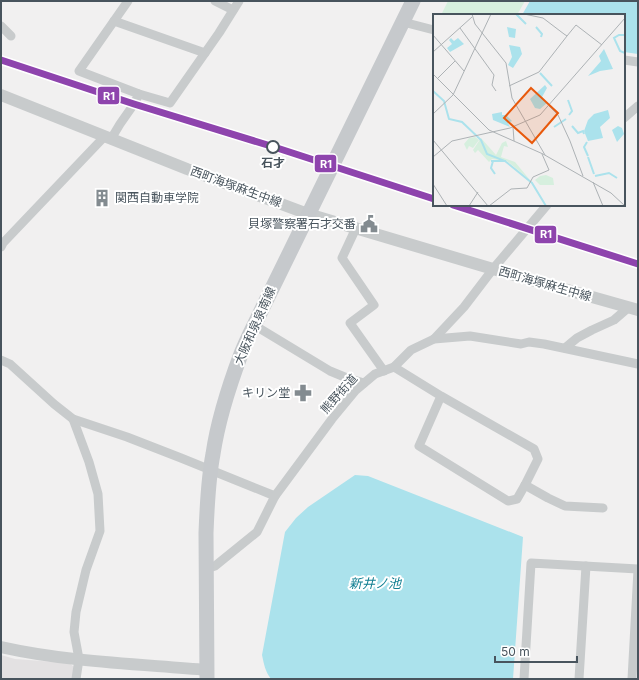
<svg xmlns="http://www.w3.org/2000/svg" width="639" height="680" font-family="Inter,'Noto Sans JP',sans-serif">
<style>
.education{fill:#e3e1e2}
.green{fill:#d6efde}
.water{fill:#abe2ec}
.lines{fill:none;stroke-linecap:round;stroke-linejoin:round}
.minor{stroke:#c8cbcc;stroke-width:9}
.tertiary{stroke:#c8cbcc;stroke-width:12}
.primary{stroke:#c6c9cc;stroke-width:15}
.rail-1-casing{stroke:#fff;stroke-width:10}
.rail-1{stroke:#8e44ad;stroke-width:7}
.stop-dot{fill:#fff;stroke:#48545d;stroke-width:2}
.labels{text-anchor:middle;stroke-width:4;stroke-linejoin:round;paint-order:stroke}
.stop-label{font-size:12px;font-weight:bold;fill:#48545d;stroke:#fff}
.street-label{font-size:12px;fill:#48545d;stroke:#fff}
.poi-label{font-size:12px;fill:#48545d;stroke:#fff;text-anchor:end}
.water-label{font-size:13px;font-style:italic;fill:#107e91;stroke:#fff}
.inset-river{fill:none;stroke:#abe2ec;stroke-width:2}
.inset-road{fill:none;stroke:#adb2b5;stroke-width:1}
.view{fill:#e8590c;fill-opacity:0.15;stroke:#e8590c;stroke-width:2}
.inset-edge{fill:none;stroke:#48545d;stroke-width:2}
.line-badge{stroke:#fff;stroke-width:1.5}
.badge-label{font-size:11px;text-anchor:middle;font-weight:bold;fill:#fff}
</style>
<rect width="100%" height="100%" fill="#f1f0f0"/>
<polygon class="education" points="1,655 15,659 69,663 77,669 76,679 1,679"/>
<polygon class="green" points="448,1 525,1 517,15 441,15"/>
<g class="water">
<polygon points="530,1 638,1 638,54 624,52 624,15 522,15"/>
<path d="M355,475L368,476L523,537L513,679H271C265,671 264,664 262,655L285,532L296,518L308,507Z"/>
</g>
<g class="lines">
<g class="minor">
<polyline points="128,1 79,71 139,94 170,103 219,33 239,1"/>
<polyline points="215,1 233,10"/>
<polyline points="114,21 205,53"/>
<polyline points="403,22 434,30"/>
<polyline points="1,26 11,36"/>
<polyline points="624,60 638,62"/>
<polyline points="624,118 638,106"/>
<polyline points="111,139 120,124 134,104 139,94"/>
<polyline points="356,228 342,258 374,305 350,323 384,371"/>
<polyline points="1,247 3,243 105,136"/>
<polyline points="254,325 330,371 347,378 364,383"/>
<polyline points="434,339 464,307 493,269 547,205"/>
<polyline points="565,348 577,338 592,330 614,320 629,307"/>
<polyline points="1,360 10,364 54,404 73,419 127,437 181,458 275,496"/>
<polyline points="394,367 441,396 534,449 538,459 525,485 517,499 508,501 419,446 441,396"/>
<polyline points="73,419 89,462 98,494 100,531 86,570 76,612 74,632 79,659 76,679"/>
<polyline points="525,485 548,498 565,506 603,508"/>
<polyline points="206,569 215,566 257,532 275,496 332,419 356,390 375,374 394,367 411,350 434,339 470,336 521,344 529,342 544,344 638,364"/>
<polyline points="524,679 531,563 638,569"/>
<polyline points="579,679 586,566"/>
<polyline points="632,679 638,570"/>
</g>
<g class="tertiary">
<polyline points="1,95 187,169 308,214 493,269 638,310"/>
<path d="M1,647C68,662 139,664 207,670"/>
</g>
<path class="primary" d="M207,679L206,533C207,507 208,480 213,454C218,420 229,386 241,354C247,338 255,324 262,309L413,1"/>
<g class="rail-1-casing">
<g id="rail-1">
<polyline points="1,60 134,104 274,147 434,199"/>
<polyline points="453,205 638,264"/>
</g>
</g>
<use href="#rail-1" class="rail-1"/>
</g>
<defs>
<g id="building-bare" transform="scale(1.38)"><path d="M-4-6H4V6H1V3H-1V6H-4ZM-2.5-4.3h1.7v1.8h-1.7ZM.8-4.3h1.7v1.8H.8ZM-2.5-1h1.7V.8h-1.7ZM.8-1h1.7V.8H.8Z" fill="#838b90" stroke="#fff" stroke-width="2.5" paint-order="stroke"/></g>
<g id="civic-bare" transform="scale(1.38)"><path d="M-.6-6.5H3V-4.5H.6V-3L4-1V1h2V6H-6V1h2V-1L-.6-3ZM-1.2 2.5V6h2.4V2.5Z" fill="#838b90" stroke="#fff" stroke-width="2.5" paint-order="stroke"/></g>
<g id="pharmacy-bare" transform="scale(1.38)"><path d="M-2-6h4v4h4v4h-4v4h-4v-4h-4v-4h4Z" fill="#838b90" stroke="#fff" stroke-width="2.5" paint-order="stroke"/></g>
</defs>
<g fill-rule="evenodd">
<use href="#building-bare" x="102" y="198"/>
<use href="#civic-bare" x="369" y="224"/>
<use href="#pharmacy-bare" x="303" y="393"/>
</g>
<circle class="stop-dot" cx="273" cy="147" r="6"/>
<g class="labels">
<g class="stop-label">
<text x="273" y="167">石才</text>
</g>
<g class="street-label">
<text transform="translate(236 187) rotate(20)" y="4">西町海塚麻生中線</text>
<text transform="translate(545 284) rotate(16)" y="4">西町海塚麻生中線</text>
<text transform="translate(255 326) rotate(-66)" y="4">大阪和泉泉南線</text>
<text transform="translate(339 394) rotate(-48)" y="4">熊野街道</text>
</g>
<g class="poi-label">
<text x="115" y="202" text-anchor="start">関西自動車学院</text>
<text x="356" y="228">貝塚警察署石才交番</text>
<text x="290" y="397">キリン堂</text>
</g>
<g class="water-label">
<text x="375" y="588">新井ノ池</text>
</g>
</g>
<g transform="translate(433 14)">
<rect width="192" height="192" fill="#f1f0f0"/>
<path d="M42,123L46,126L40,134L36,132L34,136L31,130L36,124ZM48,124L63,141L69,129L73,127L75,133L71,132L68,143L82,148L97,166L74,147L59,145L56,148L45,136L42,139L40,136ZM113,161L120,164L121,171H107L102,166L107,162Z" fill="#d6efde"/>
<path d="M74,13L83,15L82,24L76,23ZM18,24L21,27L25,24L31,30L17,38L14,34L19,30L16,26ZM76,31L87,33L89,40L80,54L75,51L79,43ZM171,35L180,55L167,57L155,62L168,47L166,42ZM112,71L114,74L109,83L114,89L107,95L102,94L97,85ZM175,96L177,104L167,113L170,124L155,127L151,117L155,106L161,100ZM69,98V101H73L79,107L75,109L77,113L60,106L59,100ZM185,112L189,114L191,120L184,128L179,116Z" fill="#abe2ec"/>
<path class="inset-river" d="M83,0L93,10M103,13L109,20L108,23M192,21H186L181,24L187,37L192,39M107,59L119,72M0,77L11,87L16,105L29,108L48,126L54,140L72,147L99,169L113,192M135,86L139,97L136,101M139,112L145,119L150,117L151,120M121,113L133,105M154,128L151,133L155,142M155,143L161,160M58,147H73M60,147L58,154L62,160M162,162L176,159L184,164"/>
<path class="inset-road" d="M39,0L42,10L73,49L79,84L112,141M91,0L110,4L131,20M27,14L61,61L59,71L63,77M131,20L134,22L143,11L169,31M0,21L31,57M0,38L39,3M0,60L56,116L110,140L178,179L192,192M5,64L22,47M76,72L106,58L134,22M116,92L125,101L137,127L150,162M0,100L20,81L58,0M80,113L81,127M0,126L55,192M0,143L19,127L77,114L107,101L192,4M160,168L170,192M0,170L14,192M36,192L45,178M56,192L78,175L94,174L100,163L116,156L109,140"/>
<path class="view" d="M98,74L125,99L99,129L71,104Z"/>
<rect width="192" height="192" class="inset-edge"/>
</g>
<g class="line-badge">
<rect x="97" y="86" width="23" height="19" rx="4" fill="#8e44ad"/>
<rect x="314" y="154" width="23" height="19" rx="4" fill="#8e44ad"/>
<rect x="534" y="225" width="23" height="19" rx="4" fill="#8e44ad"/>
</g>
<g class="badge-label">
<text x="109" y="100">R1</text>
<text x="326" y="168">R1</text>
<text x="546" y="238">R1</text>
</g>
<rect width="639" height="680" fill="none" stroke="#48545d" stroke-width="4"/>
<path d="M495 656v6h82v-6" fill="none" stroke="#48545d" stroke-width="2"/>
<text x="501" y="656" font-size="12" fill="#48545d" stroke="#ffffff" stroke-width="3" paint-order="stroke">50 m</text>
</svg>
